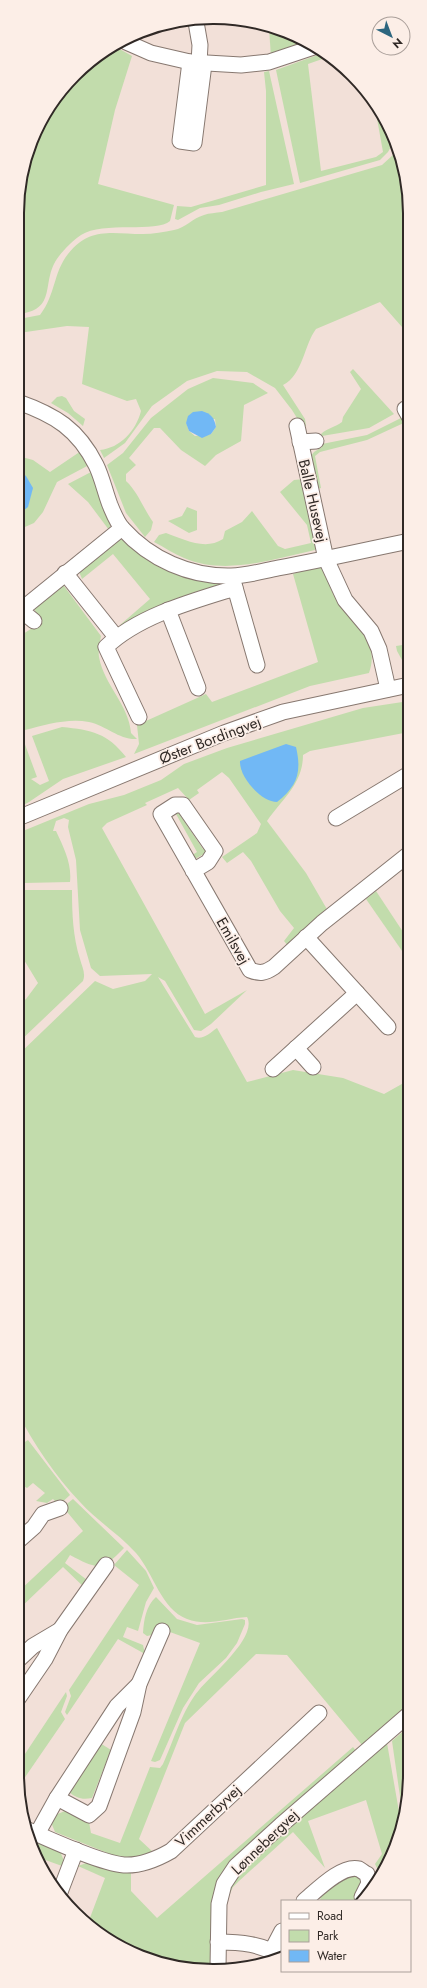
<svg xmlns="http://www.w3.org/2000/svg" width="427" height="1988" font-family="Jost,sans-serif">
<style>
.green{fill:#c2dcac;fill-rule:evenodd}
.water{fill:#71b8f5}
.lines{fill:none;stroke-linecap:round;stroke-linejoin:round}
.minor-casing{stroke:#877870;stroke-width:17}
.minor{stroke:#fff;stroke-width:15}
.labels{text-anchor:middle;stroke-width:3.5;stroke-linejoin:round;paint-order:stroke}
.street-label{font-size:15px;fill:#302926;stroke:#fceee7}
.rim{fill:none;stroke:#302926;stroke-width:2}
</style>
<rect width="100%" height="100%" fill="#f2e0d8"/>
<g class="green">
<polygon points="269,28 301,37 306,41 306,44 271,57"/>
<path d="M116,47L132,56L115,110L98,184L174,205L170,221C157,233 103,221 81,235C71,242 59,254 54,264C43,286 55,310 19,314V188L43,115L94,58Z"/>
<polygon points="323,53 328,57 308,64 321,171 376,157 383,152 376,113 378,113 395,139 388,152 380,160 300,183 276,70"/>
<polygon points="269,71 294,184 261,192 219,205 200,208 178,220 175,219 177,206 191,207 266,185 266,91 264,72"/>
<path d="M397,147L410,200L409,330L402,327L380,302L316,329C304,345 303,375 283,385L305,419L306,426H302L292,410L275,388L247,372L217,371L187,381L152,406L125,443L104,458L100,450C120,448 136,431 141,411L136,399L127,401L82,384L89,327L67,326L19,333V319L40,315C56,294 53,273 68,254C90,226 113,234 143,234C153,234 164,232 174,230C185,228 193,218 204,215C209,213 216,213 222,212L382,165L394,154Z"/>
<path d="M353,369L394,414L369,428L322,436L321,434C327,428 334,428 342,422L343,417L361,389L350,372Z"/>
<path d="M213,378L253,383L268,393L244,405L241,441L216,455L205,466L181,450L160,428H154L129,458L136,465L126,474V481C138,492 143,508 153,522L151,530L145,537L126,513L107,465L123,453L151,418L188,389ZM215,419L216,427L211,434L195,436L189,431L186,422Z"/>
<polygon points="62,396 66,398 74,411 85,419 83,426 68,413 51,403 57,397"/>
<polygon points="405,416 408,421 367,440 320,452 315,456 321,488 318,489 311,456 314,452 322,447 322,444 367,435"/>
<polygon points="81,451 89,465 57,482 43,512 34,523 18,530 18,456 33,460 50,472"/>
<polygon points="91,472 112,520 109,530 88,502 68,484"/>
<path d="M304,479L319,541L315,550C273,559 226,576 184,558C174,554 164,547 154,542L159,535L166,533C183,539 205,551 223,539L225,531L242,522L252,511L278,546L285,549L311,543L307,525L280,492L294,480Z"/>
<polygon points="187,507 197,511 197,530 189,533 168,521 182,516"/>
<polygon points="118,539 125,540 205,581 221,583 219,586 175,599 124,629 120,625 150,599 113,554 82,579 78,569"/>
<path d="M311,568H321C329,578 329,588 336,599C351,623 381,640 369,673L310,686L134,754L139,744L137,725L206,694L212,702L318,662L293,574Z"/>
<path d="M61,582L101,636C100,642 98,650 99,657C104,685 129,705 131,733L137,739C119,740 107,726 89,722C67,718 46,725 25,730L18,719V630L23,634L34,627L36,614L34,606Z"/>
<polygon points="409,644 409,669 407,669 397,651 396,646"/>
<path d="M409,701V732L310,751L303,755C303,784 282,799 267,821L306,873L328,911L289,947L284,941L294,928L280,911L251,861L243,852L227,863L222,857L257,833L261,824L229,778L222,772L197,790L199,793L189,800L178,788L145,803L147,805L107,823L102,828L205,1014L247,990L211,1024L201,1031L194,1030L165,981L158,977L195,1037C203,1040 210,1033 217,1028L247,1082L293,1070L343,1078L384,1094L409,1080L408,1706L362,1745L287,1655L256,1654L185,1723L139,1839L153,1852L137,1858L115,1856L55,1832L51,1822L55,1815L65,1811L89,1822L91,1833L120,1843L150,1767L160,1768L163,1764C174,1740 182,1710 199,1690C211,1675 258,1637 247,1617C227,1618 207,1627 187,1619C161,1609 154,1574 136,1553C119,1534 97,1521 80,1502C55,1476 34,1444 17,1412L18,1055L95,981L113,989L145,981L152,974L100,976L91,968L80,930L76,860L68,827L69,820L64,818L56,821L53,831H56C64,848 72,864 70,882L24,883L18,881V833L89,804L124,795L161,780L184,764L227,748L363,708Z"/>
<path d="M62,727C92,730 107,733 126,757L63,779L29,802L18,808V730L23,739L37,777L31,779L40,785L49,781L32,736Z"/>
<polygon points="169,811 178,812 203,849 205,847 206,850 204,854 195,859 191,856 197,852 176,814 170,817"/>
<path d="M18,890H72C72,914 73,937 80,959C82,967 86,973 83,981L18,1043V1005L26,999L38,983L18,950Z"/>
<polygon points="376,891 409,941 409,961 366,899"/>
<polygon points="28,1440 70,1495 59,1505 53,1499 47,1503 36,1501 45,1493 33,1483 27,1488 20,1484 17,1487 17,1480 22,1477 17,1469 17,1447"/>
<path d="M73,1499L124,1548C102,1571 98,1570 70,1555L65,1563L87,1580L86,1589L63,1567L17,1611V1593L83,1531L63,1507Z"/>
<polygon points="127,1550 146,1571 154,1588 146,1602 138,1631 127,1627 123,1637 143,1645 145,1654 118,1639 67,1715 65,1712 71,1696 69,1690 139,1585 114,1565"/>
<path d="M156,1597L177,1619L197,1625L242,1619L245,1620V1624L237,1643L226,1658L199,1683L183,1708L160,1760L155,1762L151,1761L200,1643L159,1628C156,1633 154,1635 147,1636L143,1633C144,1619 146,1606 156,1597Z"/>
<polygon points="66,1692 67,1696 61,1712 65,1719 19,1786 17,1766"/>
<path d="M408,1727V1750H404C408,1775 411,1793 403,1817L392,1741Z"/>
<path d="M100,1743L111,1750L92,1798C82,1800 76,1798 69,1792Z"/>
<polygon points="387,1743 401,1823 390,1862 380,1874 375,1864 382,1854 366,1800 308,1821 325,1868 293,1832 239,1881 233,1887 227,1900 225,1894 236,1876 293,1824"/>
<polygon points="353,1747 357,1752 233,1861 213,1969 201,1971 127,1951 88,1923 105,1878 78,1866 89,1862 115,1870 131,1872 131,1891 157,1918"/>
<polygon points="39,1842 60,1851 64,1861 62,1866 37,1857 31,1847 36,1849"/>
<path d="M357,1873L364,1878L357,1901H320C321,1887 346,1877 357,1873Z"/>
</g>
<g class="water">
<path d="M202,411C211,414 214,417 216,427L211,434L202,438L189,431L186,423L188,416L193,412Z"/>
<polygon points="18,470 26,476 33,488 28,507 18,515"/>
<path d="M286,744L296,747C302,773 297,786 277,802C261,802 239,777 240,761Z"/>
</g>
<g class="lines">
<g class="minor-casing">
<g id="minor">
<polyline points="196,22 200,45 199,63"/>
<polyline points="126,42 151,53 190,62 241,65 269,62 314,47"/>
<polyline points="190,62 180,141 194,143 204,64"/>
<path d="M18,402C55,415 78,429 96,465C102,477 105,492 110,505C113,512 117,523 123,529C150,559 190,577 231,576C246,576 263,571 278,568C322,560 366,550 409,541"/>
<polyline points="405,409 409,416"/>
<polyline points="297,426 326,559 345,600 371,631 379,649 388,689"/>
<polyline points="300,442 316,441"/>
<polyline points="65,573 116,637"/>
<polyline points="232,577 257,665"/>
<polyline points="18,608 34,621"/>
<polyline points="21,610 122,528"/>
<polyline points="168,610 198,688"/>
<path d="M139,717L106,647C138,616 193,601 235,588"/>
<polyline points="18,818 224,733 283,712 409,685"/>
<polyline points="336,818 409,774"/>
<path d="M193,871L208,862L215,851L183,805H175L161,814L250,970C260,974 265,973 274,967L322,923L409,854"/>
<polyline points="306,937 388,1027"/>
<polyline points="296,1048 313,1067"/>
<polyline points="273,1069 357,993"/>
<polyline points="17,1542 34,1527 43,1514 60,1508"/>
<polyline points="17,1661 33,1646 60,1630"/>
<polyline points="17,1700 45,1659 60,1630 106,1565"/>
<polyline points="57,1798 89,1815 99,1806 133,1712 139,1684 162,1631"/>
<path d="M28,1830C51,1840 100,1863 124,1865C141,1866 157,1859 171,1851L319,1713"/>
<polyline points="37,1834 57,1798 117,1706 139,1684"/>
<polyline points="60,1892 76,1850"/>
<path d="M304,1901C316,1891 342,1864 359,1869C361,1870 364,1873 367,1874L369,1883L362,1897"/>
<path d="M218,1942C242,1942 260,1944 282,1956"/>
<polyline points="272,1950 282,1931"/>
<polyline points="218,1968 219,1904 224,1884 236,1866 281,1825 408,1715"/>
</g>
</g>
<use href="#minor" class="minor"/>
</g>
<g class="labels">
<g class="street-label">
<text transform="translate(313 501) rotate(77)" y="5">Balle Husevej</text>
<text transform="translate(210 740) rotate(-21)" y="5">Øster Bordingvej</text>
<text transform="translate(233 941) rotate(60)" y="5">Emilsvej</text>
<text transform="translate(208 1816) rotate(-43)" y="5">Vimmerbyvej</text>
<text transform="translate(265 1842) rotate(-44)" y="5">Lønnebergvej</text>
</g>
</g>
<path d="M0 0H427V1988H0ZM213 24H214A189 189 0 0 1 403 213V1775A189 189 0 0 1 214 1964H213A189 189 0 0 1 24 1775V213A189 189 0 0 1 213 24Z" fill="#fceee7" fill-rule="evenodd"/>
<path class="rim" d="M213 24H214A189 189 0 0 1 403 213V1775A189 189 0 0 1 214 1964H213A189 189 0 0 1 24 1775V213A189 189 0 0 1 213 24Z"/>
<rect x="281" y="1900" width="130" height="72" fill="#fceee7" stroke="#aa9f9a"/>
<rect x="289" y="1913" width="20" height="6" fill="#ffffff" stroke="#aa9f9a"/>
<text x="317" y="1920" font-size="12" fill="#302926">Road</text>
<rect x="289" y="1930" width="20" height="12" fill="#c2dcac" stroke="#aa9f9a"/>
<text x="317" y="1940" font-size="12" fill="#302926">Park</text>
<rect x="289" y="1950" width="20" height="12" fill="#71b8f5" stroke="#aa9f9a"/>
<text x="317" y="1960" font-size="12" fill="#302926">Water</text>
<g transform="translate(391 36) rotate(138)"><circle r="19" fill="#fceee7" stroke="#aa9f9a"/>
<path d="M0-3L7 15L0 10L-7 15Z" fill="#2d667f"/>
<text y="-6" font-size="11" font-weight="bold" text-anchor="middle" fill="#302926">N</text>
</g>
</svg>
